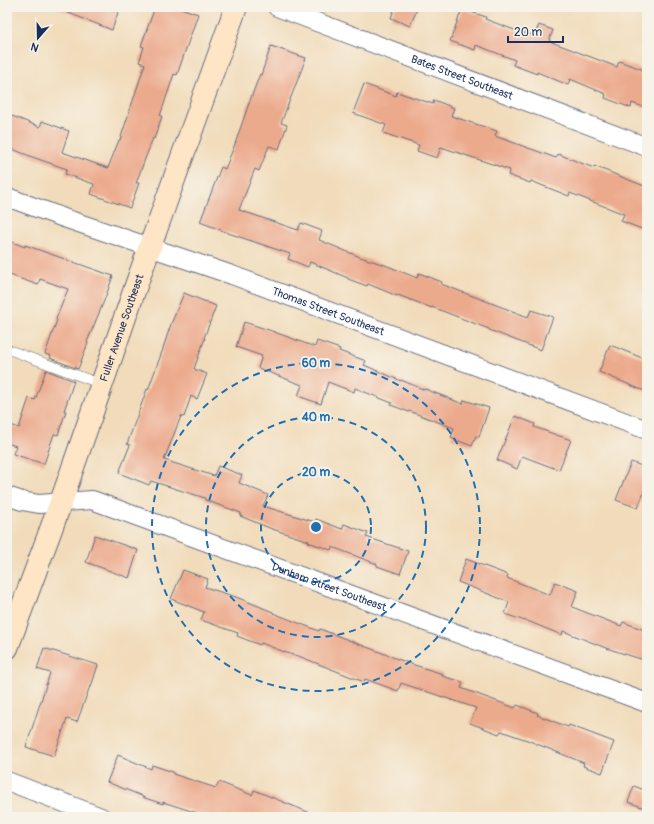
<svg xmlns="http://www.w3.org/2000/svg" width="654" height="824" font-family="Pangolin,sans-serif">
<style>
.building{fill:#ecaa8d}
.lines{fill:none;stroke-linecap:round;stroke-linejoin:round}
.lane-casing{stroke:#666b7e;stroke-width:10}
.street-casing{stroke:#666b7e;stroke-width:20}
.secondary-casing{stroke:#666b7e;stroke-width:24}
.lane{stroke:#fff;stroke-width:9}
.street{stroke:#fff;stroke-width:18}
.secondary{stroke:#fde5c5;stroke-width:22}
.ring{fill:none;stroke:#1f6fb2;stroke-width:2;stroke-dasharray:7 5}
.labels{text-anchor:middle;stroke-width:3.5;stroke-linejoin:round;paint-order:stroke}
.street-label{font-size:11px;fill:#1b2f5e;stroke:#f7f3e8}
.centre{fill:#1f6fb2;stroke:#f7f3e8;stroke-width:2}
.ring-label{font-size:12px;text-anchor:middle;font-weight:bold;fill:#1f6fb2;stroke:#f7f3e8;stroke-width:3.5;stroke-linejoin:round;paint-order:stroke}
</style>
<rect width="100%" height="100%" fill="#f7f3e8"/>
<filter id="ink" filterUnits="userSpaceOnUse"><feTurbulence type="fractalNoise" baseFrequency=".025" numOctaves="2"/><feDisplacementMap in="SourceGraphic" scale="8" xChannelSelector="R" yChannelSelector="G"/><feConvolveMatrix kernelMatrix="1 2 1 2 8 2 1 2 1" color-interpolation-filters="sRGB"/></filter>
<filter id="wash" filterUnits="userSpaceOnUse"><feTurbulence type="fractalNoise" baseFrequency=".012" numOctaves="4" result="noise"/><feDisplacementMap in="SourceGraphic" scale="16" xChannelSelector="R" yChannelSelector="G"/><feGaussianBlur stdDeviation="0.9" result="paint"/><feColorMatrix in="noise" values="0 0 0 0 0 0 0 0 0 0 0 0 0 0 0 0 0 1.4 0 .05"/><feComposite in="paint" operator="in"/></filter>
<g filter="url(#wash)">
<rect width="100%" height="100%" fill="#f1dbba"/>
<g id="blocks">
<g class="building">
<polygon points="56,7 120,7 112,30 56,8"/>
<polygon points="155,7 178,7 198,14 177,75 174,74 160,116 162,116 154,139 153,138 136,183 139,183 130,208 91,194 94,184 65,174 67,169 35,158 7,147 7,114 40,127 42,121 69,131 62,152 108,168 119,140 120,140 145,64 139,62 144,47 141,46"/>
<polygon points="395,7 418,7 410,26 391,18"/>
<polygon points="462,9 486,17 485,19 525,34 525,32 534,36 539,25 553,30 549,41 617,67 619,61 647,71 647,108 632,103 631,108 605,98 606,94 570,79 568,85 537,72 537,74 513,65 515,60 476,45 475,50 450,41"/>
<polygon points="271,46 306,58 281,123 287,125 279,149 269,146 259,171 255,169 239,210 298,230 301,223 322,231 319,240 360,257 385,265 417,278 419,273 442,282 441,284 528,317 531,310 553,317 541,350 489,330 489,329 432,307 432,308 398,295 397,296 368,284 367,286 348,279 348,278 310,262 308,267 288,259 290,254 231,234 200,222 221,167 225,169 235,144 249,103 260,74 261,75"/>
<polygon points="364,84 396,96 397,92 433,104 434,100 454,108 451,116 497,131 495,136 556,158 558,154 594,168 594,166 647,187 647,217 642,229 621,221 624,214 570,193 569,196 531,181 530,183 508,175 510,170 441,147 437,158 417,151 419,145 383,133 386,125 353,113"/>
<polygon points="7,240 25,247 25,245 113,276 104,301 87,342 88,343 78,369 50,358 51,356 45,354 57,320 56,319 68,289 40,279 38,285 7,274"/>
<polygon points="184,293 216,306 204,338 205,338 194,369 207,374 197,399 191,396 184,417 181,416 164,460 214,476 218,466 242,475 239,483 268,495 263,506 315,522 316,519 342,529 344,524 368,533 366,537 408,551 400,574 377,566 377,564 332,547 331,550 308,542 309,541 272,529 240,516 241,513 205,500 205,498 151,481 149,485 119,473 130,445 127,444 147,389 148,390 163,349 163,348 171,324"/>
<polygon points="244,322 269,330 315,347 317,341 340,349 339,351 366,361 364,365 401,381 401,380 425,390 425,389 463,404 464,400 489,408 479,437 476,436 472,446 451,438 454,428 409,411 409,412 391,405 392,403 355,388 354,392 328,382 321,404 298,396 302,385 258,368 262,356 236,347"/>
<polygon points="610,345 647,360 647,392 599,372"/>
<polygon points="46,370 74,381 64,411 66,411 58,435 54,434 44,464 13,454 16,446 7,443 7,437 11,425 19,428 29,398 35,400"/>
<polygon points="515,416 535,424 534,427 571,440 559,470 522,456 517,469 497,460"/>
<polygon points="631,462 647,468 647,484 638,508 616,500"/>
<polygon points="95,535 138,550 129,578 86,562"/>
<polygon points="466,559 508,575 507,578 550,595 555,582 578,591 572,607 621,626 623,622 647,631 647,661 606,648 563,631 562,635 525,620 525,621 505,614 509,602 458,582"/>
<polygon points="183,570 208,579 205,587 236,597 273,612 273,613 319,631 320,629 408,663 443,674 442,676 463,682 461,688 515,708 517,705 538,713 537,715 568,727 569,725 614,742 602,773 583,766 584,763 527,740 501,731 499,734 470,723 476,708 401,683 398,691 365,679 364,682 296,655 295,656 261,643 260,645 237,636 238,633 201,620 204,612 171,599"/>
<polygon points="44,648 98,665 91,687 90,686 77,722 67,719 54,756 26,747 50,673 37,669"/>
<polygon points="118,755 151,769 152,765 173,772 173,774 216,788 219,782 252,795 254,790 320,817 210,817 163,802 163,804 142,797 142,796 107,782"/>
<polygon points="634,786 647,791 647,809 628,802"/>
</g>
</g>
</g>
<g filter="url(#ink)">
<use href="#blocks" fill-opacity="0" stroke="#666b7e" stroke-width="1"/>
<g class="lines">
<g class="lane-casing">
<polyline id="lane" points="7,349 101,384"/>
</g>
<g class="street-casing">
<g id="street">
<path id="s1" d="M277,7L647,147"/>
<path id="s2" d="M7,197L64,218L232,275L647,430"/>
<path id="s3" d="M7,496L22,501L39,504L92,500L647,703"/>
<polyline points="7,781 101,817"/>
</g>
</g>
<g class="secondary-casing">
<g id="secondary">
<path id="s4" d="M7,648L61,502L139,277L236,7"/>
</g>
</g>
<use href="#lane" class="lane"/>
<use href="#street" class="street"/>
<use href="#secondary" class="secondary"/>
</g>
</g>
<g class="ring">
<circle cx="316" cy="527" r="55"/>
<circle cx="316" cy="527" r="110"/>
<circle cx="316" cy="527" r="164"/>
</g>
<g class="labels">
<g class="street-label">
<text dy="4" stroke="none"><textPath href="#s1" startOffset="198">Bates Street Southeast</textPath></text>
<text dy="4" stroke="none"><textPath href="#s2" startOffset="341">Thomas Street Southeast</textPath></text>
<text dy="4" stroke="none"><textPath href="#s4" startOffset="340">Fuller Avenue Southeast</textPath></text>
<text dy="4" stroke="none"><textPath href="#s3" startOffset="339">Dunham Street Southeast</textPath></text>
</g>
</g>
<circle cx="316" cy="527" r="6" class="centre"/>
<g class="ring-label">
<text x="316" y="367">60 m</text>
<text x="316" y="421">40 m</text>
<text x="316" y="476">20 m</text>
</g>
<rect width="654" height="824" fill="none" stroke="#f7f3e8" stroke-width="24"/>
<g transform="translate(38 38) rotate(200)" stroke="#f7f3e8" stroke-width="3" paint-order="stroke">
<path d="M0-3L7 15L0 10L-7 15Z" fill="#1b2f5e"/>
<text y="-6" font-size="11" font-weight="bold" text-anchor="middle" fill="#1b2f5e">N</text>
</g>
<path d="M508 36v6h55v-6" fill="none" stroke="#1b2f5e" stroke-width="2"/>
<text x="514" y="36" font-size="12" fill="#1b2f5e" stroke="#f7f3e8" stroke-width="3" paint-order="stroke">20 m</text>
</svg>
